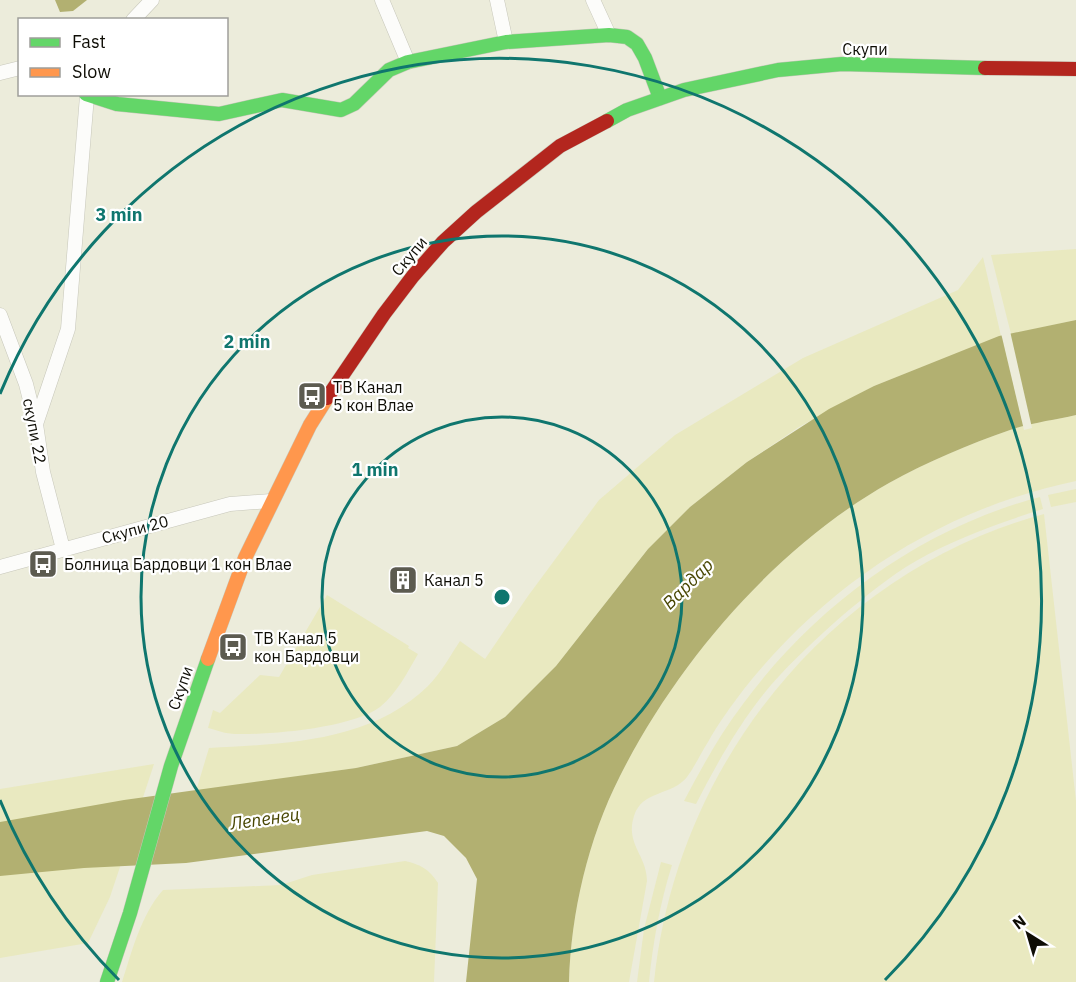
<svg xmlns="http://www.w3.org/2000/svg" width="1076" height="982" font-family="'IBM Plex Sans',sans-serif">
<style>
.green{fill:#e9e9c0}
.water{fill:#b2b071}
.pier{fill:#ececdb}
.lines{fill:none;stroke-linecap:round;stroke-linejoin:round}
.street-casing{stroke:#c7c7ba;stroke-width:15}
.fast-casing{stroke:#c7c7ba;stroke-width:15}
.slow-casing{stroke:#c7c7ba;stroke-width:15}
.jam-casing{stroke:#c7c7ba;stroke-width:15}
.street{stroke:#fcfcfa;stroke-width:14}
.fast{stroke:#63d668;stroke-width:14}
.slow{stroke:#ff974d;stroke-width:14}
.jam{stroke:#b3261e;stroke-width:14}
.ring{fill:none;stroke:#0f766e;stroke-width:3}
.labels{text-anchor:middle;stroke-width:4.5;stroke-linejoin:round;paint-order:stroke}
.street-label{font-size:16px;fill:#0e0d05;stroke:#fff}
.poi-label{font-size:16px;fill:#0e0d05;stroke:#fff;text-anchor:start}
.water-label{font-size:18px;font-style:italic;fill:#484602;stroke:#fff}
.centre{fill:#0f766e;stroke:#fff;stroke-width:3}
.ring-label{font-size:18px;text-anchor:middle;font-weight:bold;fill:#0f766e;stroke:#fff;stroke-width:4.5;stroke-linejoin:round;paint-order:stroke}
</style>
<rect width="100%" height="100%" fill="#ececdb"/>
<g class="green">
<polygon points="1076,249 1076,320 1011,334 991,255"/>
<path d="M983,257L1001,336L874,386L799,427L747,462L690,507L648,549L556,666L505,717L457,746L356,768L196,791L209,748C284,744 371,742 428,686C441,673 450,656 460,641L485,659L528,596L599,500L675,435L803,358L958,290Z"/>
<path d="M1076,415V481C942,509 829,582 744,689C731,706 718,724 708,742C701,753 695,766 687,777C672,796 642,790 634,816C625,844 647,855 647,881L629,982H569C571,913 588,839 620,776C678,661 776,547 889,483C927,462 969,444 1010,430C1031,423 1054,420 1076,415Z"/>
<polygon points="1076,489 1076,502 1051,507 1048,495"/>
<path d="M1040,497L1043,509C999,523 956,538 916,561C890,576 866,596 843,615C818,637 793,660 771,685C741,720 717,763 696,804L684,801C702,767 720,734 743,704C815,606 921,528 1040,497Z"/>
<path d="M1044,514L1076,801V982H654C676,764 831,572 1044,514Z"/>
<path d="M327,595L409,646L408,648L418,654C407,673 397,693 380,707C352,728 270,735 235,734C226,734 216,730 208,728L213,710L220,713L260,675L279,677Z"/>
<polygon points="154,764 110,897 88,943 0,958 0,789"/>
<path d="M405,861C420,864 430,870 438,883L434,982H122C132,951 141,915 163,890L281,885L312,875Z"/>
<path d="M661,862L672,865C660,903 653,942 649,982H637L644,929Z"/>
</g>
<g class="water">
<polygon points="55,0 87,0 73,11 60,12"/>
<path d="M1076,320V415C1054,420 1031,423 1010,430C969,444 927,462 889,483C776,547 678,661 620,776C588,839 571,913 569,982H466L477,879L466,858L444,836L427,831L186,863L84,868L0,876V822L124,800L356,768L457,746L505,717L556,666L648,549L690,507L747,462L829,409L874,386L999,336Z"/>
</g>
<polygon class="pier" points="1010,331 1032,428 1024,430 1001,333"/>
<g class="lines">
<g class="street-casing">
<g id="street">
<polyline points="382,0 408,62"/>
<polyline points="497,0 506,42"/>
<polyline points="593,0 609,35"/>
<polyline points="133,20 152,0"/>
<polyline points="0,73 20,68"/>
<polyline points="0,315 26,384 36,424 43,472 63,549"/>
<polyline points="36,424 68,329 87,96"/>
<polyline points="0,567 230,504 271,501"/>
</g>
</g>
<g class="fast-casing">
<g id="fast">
<polyline points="86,94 117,104 219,114 282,100 341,110 354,104 389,70 408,62 506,42 609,35 627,37 637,44 645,58 660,98"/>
<polyline points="607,121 627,110 684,90 778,70 842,64 985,68"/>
<polyline points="107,982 130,913 171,766 208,659"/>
</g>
</g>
<g class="slow-casing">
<polyline id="slow" points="208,659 245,558 310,425 327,398"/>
</g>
<g class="jam-casing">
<g id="jam">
<polyline points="985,68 1076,69"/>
<polyline points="327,398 384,314 413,276 443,242 476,212 560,146 607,121"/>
</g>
</g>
<use href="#street" class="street"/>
<use href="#fast" class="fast"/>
<use href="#slow" class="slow"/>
<use href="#jam" class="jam"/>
</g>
<g class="ring">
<circle cx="502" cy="597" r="180"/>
<circle cx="502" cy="597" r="361"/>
<path d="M119 980A541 541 0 0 1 0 800M0 394A541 541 0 1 1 885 980"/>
</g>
<defs>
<g id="bus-square" transform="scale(1.5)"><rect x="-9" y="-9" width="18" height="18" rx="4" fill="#5c5b50" stroke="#fff"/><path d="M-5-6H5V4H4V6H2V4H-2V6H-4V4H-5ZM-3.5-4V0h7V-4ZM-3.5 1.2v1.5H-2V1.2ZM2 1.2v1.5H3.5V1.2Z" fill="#fff"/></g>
<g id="building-square" transform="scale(1.5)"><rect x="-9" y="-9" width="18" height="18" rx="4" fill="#5c5b50" stroke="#fff"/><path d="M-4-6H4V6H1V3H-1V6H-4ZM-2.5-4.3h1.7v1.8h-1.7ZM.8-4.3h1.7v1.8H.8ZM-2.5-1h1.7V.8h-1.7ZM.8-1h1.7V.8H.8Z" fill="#fff"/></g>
</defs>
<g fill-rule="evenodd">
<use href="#bus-square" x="312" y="396"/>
<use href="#bus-square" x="43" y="564"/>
<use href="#building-square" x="403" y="580"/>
<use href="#bus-square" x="233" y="647"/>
</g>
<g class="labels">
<g class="street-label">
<text x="865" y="55">Скупи</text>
<text transform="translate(409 256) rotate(-50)" y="6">Скупи</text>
<text transform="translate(35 431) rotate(79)" y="6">скупи 22</text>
<text transform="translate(135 529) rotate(-15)" y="6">Скупи 20</text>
<text transform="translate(180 688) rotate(-71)" y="6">Скупи</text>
</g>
<g class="poi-label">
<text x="333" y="393">ТВ Канал<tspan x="333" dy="18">5 кон Влае</tspan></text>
<text x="64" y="570">Болница Бардовци 1 кон Влае</text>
<text x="424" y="586">Канал 5</text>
<text x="254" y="644">ТВ Канал 5<tspan x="254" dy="18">кон Бардовци</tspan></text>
</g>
<g class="water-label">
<text transform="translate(688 584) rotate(-45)" y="6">Вардар</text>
<text transform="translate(265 819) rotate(-8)" y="6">Лепенец</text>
</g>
</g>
<circle cx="502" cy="597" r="9" class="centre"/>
<g class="ring-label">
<text x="119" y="221">3 min</text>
<text x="247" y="348">2 min</text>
<text x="375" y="476">1 min</text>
</g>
<rect x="18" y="18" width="210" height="78" fill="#ffffff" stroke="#9f9e9b" stroke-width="1.5"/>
<rect x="30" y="38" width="30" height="9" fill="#63d668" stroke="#9f9e9b" stroke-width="1.5"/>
<text x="72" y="48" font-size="18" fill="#0e0d05">Fast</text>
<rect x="30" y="68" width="30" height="9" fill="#ff974d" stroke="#9f9e9b" stroke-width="1.5"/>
<text x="72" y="78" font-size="18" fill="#0e0d05">Slow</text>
<g transform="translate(1028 934) rotate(323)" stroke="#ffffff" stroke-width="4.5" paint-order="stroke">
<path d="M0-4.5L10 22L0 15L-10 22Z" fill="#0e0d05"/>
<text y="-9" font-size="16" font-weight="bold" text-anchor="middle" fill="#0e0d05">N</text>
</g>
</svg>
